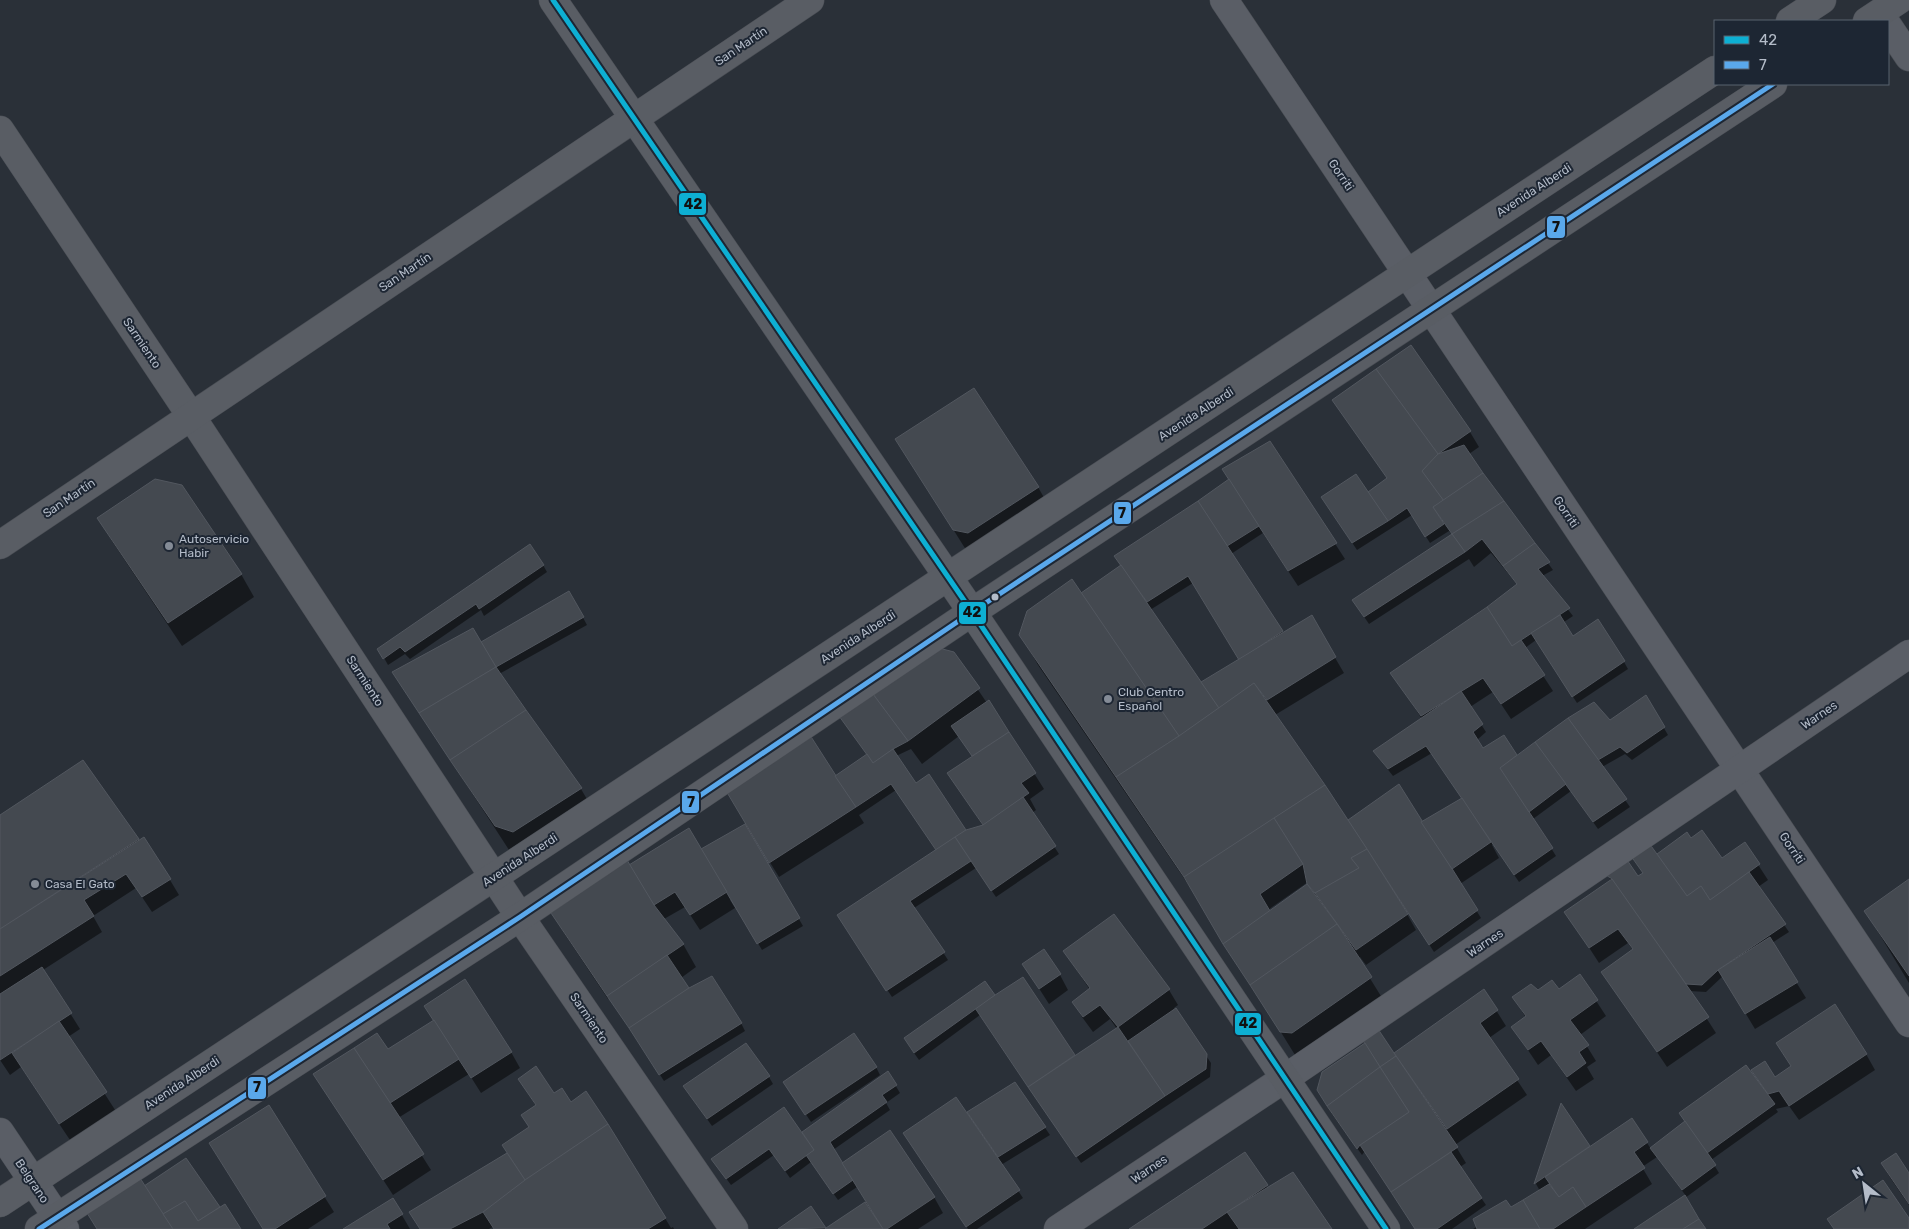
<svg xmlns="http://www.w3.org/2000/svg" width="1909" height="1229" font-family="Rubik,sans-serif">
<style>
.shadow{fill:#0007;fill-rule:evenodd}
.building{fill:#444950;stroke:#52575f}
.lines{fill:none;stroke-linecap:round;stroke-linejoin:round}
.street-casing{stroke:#484c53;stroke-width:29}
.secondary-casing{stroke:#484c53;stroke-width:29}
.street{stroke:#5a5e66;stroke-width:28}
.secondary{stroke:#595d64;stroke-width:28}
.bus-1-casing{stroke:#1d2633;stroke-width:9}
.bus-2-casing{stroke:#1d2633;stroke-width:9}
.bus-1{stroke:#0dafd3;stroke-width:5}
.bus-2{stroke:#5aa8eb;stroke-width:5}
.poi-dot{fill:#848b96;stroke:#1d2633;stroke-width:2}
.bus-dot{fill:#b4bcc9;stroke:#1d2633;stroke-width:2}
.labels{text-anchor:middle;stroke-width:4;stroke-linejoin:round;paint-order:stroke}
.street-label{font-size:12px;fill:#b4bcc9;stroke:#1d2633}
.poi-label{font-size:12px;fill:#b4bcc9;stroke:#1d2633;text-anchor:start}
.line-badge{stroke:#1d2633;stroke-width:2}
.pale-badge-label{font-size:14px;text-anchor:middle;font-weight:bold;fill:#111}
</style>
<rect width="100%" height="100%" fill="#2a3038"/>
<g class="shadow">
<path d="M1410,347L1470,432L1479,447L1469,454L1553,570L1542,576L1573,616L1564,622L1573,638L1624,662L1628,669L1577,703L1536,640L1525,648L1553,691L1511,719L1493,692L1470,707L1486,732L1477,740L1483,749L1504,737L1517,757L1610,721L1645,696L1668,735L1632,760L1625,754L1602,767L1630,807L1598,829L1571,791L1533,819L1556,856L1519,882L1493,844L1492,845L1499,858L1460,884L1481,918L1434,952L1409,913L1407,914L1416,930L1366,965L1360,957L1358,959L1384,1001L1305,1056L1295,1055L1203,906L1038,665L1021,635L1122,566L1229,480L1270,443L1345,559L1298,586L1263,533L1231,554L1283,633L1311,617L1344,673L1275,715L1348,821L1398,786L1422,823L1463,799L1432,753L1393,776L1374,752L1422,719L1392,673L1518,585L1491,553L1474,567L1469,559L1369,624L1358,608L1453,535L1449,531L1430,543L1412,515L1357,550L1327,505L1368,494L1388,479ZM1193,583L1240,660L1201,683L1150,610ZM1308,882L1309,884L1269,912L1268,910Z"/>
<polygon points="897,440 1038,487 1051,510 968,553"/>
<polygon points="98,518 241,574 254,597 182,646 112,541"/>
<polygon points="543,565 547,572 484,616 481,610 410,659 405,654 388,665 379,649"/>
<polygon points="569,592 587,625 499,674 581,789 598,818 513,856 461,776 480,644"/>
<path d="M953,653L987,703L989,702L1044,789L1030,799L1036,810L1032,813L1059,854L996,897L976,868L914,908L948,960L892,997L843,923L937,851L896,790L859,815L864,823L779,877L755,838L753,839L803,926L762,950L732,899L730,900L735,908L700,930L685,907L664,919L683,944L696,967L681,978L688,989L741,1023L745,1031L664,1081L610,998L608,999L566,936L552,913L629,866L713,872L703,850L747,824L835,777L868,755ZM959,736L973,757L949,773L983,826L966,832L915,784L896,756L911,749L922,764Z"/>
<polygon points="83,762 139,841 170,880 179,895 152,912 136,888 93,916 102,932 43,970 80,1029 68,1037 119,1116 74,1146 21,1067 10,1075 0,1060 0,817"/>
<path d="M1686,834L1690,840L1721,860L1744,843L1768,880L1758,887L1789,932L1772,943L1806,998L1755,1029L1723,976L1706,992L1689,991L1716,1033L1667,1067L1603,972L1633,950L1628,943L1599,963L1566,912L1611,881L1608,875L1638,878L1644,874L1632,857L1657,855ZM1702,884L1687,898L1685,896Z"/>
<polygon points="1909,881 1909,983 1866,912"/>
<polygon points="1114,916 1169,990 1178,1005 1174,1008 1211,1063 1210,1077 1081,1163 980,1015 919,1060 909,1046 985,983 995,997 1022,978 1075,1057 1117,1029 1110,1019 1093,1032 1082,1017 1074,1002 1090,990 1065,952"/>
<polygon points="1024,965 1060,975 1068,990 1049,1004"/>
<polygon points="1580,976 1606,1016 1580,1035 1596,1061 1587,1067 1594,1079 1576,1091 1551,1055 1538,1065 1513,1028 1526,1018 1514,998 1538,992 1558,991"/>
<polygon points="1484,991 1506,1026 1489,1038 1527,1095 1455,1145 1466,1163 1460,1167 1486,1205 1452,1229 1416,1229 1365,1151 1362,1155 1332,1114 1318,1090 1393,1054"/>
<polygon points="1777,1043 1866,1054 1875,1070 1799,1120 1789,1106 1776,1109 1778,1112 1711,1160 1719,1173 1685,1198 1705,1229 1635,1229 1686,1196 1657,1157 1642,1167 1652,1184 1585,1229 1473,1229 1540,1191 1536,1184 1561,1106 1590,1148 1647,1143 1651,1149 1775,1079 1792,1067"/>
<polygon points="387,1051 511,1052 520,1068 481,1093 469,1074 398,1118 431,1170 393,1195 315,1075"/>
<polygon points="876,1067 880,1075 811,1122 789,1089"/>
<polygon points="888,1073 900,1093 886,1103 890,1110 833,1150 842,1164 934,1197 943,1213 918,1229 828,1229 867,1203 857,1187 838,1200 811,1162 790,1178 774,1155 731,1185 717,1166 802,1134"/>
<polygon points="769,1077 773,1084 712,1126 689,1094"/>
<polygon points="520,1079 570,1103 665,1218 671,1228 673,1227 674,1229 495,1229 493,1227 489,1229 420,1229 411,1213 508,1154 530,1128 536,1106"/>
<polygon points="1015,1084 1050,1135 1001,1165 1023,1198 977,1229 968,1229 909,1141 966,1114"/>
<polygon points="268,1107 334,1212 308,1229 264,1229"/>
<polygon points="1245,1153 1268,1189 1330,1229 1131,1229"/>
<polygon points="1882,1164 1909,1175 1909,1205 1891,1179"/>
<polygon points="393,1200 410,1229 345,1229"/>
<polygon points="811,1208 826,1229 780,1229"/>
</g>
<g class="building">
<polygon points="1411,345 1471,431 1438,454 1376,369"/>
<polygon points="1376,369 1438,454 1422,471 1444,501 1433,507 1444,524 1425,537 1407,508 1388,521 1368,492 1387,478 1332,400"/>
<polygon points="974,388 1039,487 968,533 953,530 895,439"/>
<polygon points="1270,441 1337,543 1288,571 1222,469"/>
<polygon points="1464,445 1483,473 1444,501 1422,471 1438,454"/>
<polygon points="1483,473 1504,501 1452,534 1433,507"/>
<polygon points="1356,474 1388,521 1352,543 1321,497"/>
<polygon points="155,479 182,485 242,574 168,623 97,518"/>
<polygon points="1229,479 1259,526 1227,546 1198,501"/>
<polygon points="1198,501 1283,631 1239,660 1188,576 1147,602 1114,556"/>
<polygon points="1504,501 1535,543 1503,566 1482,539 1465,552 1452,534"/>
<polygon points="1452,534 1465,552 1364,617 1352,600"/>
<polygon points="1535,543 1550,562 1538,569 1570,608 1512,646 1487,607 1517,584 1503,566"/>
<polygon points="530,544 544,565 479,609 476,604 405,652 400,647 383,659 377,649"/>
<polygon points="1121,565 1219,708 1179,736 1081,593"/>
<polygon points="1072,579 1179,736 1116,777 1019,635 1027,611"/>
<polygon points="569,591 584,617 496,667 481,642"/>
<polygon points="1487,607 1512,646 1521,640 1545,675 1501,704 1483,678 1421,716 1390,673"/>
<polygon points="1312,615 1336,657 1267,700 1254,683 1219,708 1201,682"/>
<polygon points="1560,615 1573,636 1598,619 1625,661 1572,697 1531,633"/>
<polygon points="473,628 496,667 419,713 392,672"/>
<polygon points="931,646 954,652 980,688 908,741 870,690"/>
<polygon points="496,667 526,710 450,760 419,713"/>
<polygon points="1254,683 1325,785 1184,877 1116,777 1179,736"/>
<polygon points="870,690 908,741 893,749 873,763 839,716"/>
<polygon points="1461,691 1483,724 1473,732 1483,748 1504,735 1517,755 1500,768 1553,848 1514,875 1426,746 1388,769 1373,751"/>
<polygon points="1646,695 1665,727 1627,753 1620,747 1598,760 1568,718 1594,702 1610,720"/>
<polygon points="989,700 1009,732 972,756 951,726"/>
<polygon points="526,710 582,788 513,832 495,826 450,760"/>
<polygon points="1568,718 1627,799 1593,822 1535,742"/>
<polygon points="808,732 856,807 769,863 722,784"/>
<polygon points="1009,732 1036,773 1021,783 1029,793 983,825 947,773"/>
<polygon points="1535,742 1566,784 1529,812 1500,768"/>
<polygon points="893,749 916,783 929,774 966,830 936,850 891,784 856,807 835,776 867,754 873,763"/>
<polygon points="83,760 139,839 0,929 0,815"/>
<polygon points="1399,784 1478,910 1429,945 1348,820"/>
<polygon points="1325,785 1367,849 1351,858 1359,868 1315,893 1307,884 1303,864 1274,818"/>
<polygon points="1023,797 1056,846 991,891 955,837 966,830 983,825"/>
<polygon points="1462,798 1491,842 1452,869 1421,822"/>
<polygon points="1274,818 1303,864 1260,894 1270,911 1223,944 1184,877"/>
<polygon points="745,824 800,918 757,944 701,849"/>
<polygon points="689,828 727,892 690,915 675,892 654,905 629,865"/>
<polygon points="1702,830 1722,858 1745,842 1760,864 1710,900 1701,886 1687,896 1657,854 1687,832 1691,838"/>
<polygon points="144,837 171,879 142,897 126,874 84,900 94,916 0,976 0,929"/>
<polygon points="955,837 971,861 910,901 945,952 886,991 837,915"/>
<polygon points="1649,843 1687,896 1701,886 1710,900 1749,872 1786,924 1718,970 1702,985 1686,984 1612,879 1606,875 1627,860 1638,876 1643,873 1631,856"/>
<polygon points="1367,849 1408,914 1356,950 1315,893 1359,868 1351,858"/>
<polygon points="627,860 654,905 684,944 607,996 551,913"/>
<polygon points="1612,879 1709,1017 1657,1052 1601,972 1633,949 1618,929 1589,948 1564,912"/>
<polygon points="1909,879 1909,976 1864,911"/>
<polygon points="1307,884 1337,924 1250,985 1223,944"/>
<polygon points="1114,914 1170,989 1118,1027 1100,1005 1083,1017 1072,1002 1090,988 1063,951"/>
<polygon points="1337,924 1372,977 1292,1033 1280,1032 1250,985"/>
<polygon points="1770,937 1798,982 1745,1014 1718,970"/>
<polygon points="1044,949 1061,974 1039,989 1022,964"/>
<polygon points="667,955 689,988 629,1028 607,996"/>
<polygon points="42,967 72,1013 0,1060 0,994"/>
<polygon points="1580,974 1598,1000 1570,1020 1589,1045 1579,1052 1586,1063 1567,1077 1541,1041 1528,1050 1511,1027 1526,1016 1512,997 1531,984 1538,990 1552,980 1559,989"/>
<polygon points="712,976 742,1023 659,1075 629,1028 689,988"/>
<polygon points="1023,977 1075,1055 1028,1087 975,1008"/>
<polygon points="465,979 512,1052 471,1078 424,1006"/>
<polygon points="985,981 995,995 914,1053 904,1038"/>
<polygon points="1484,989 1498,1010 1480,1023 1519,1079 1447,1129 1394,1053"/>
<polygon points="1835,1004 1867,1054 1789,1106 1779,1091 1768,1094 1751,1070 1765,1061 1775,1077 1791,1066 1776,1043"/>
<polygon points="1176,1008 1207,1054 1206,1069 1165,1096 1128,1041"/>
<polygon points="434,1020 459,1059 390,1103 354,1048 377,1033 388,1049"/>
<polygon points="59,1021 107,1092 59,1124 12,1053"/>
<polygon points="1118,1027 1165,1096 1076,1157 1028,1087"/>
<polygon points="1378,1029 1396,1056 1380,1067 1362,1039"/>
<polygon points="854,1033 877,1067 805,1115 783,1082"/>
<polygon points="746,1043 770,1076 707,1119 683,1086"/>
<polygon points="1365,1043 1380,1067 1327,1106 1317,1090 1322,1072"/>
<polygon points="354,1048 424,1154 383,1180 313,1074"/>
<polygon points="1396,1056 1458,1147 1391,1192 1360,1145 1409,1112 1380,1067"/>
<polygon points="1746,1065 1775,1104 1707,1153 1679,1113"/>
<polygon points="536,1066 554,1093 562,1088 571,1102 586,1091 608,1124 525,1180 502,1145 529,1127 521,1115 536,1105 518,1079"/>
<polygon points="1380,1067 1409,1112 1360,1145 1357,1149 1327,1106"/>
<polygon points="888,1071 897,1085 882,1095 887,1102 830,1142 853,1180 833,1194 806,1155 814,1150 802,1132"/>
<polygon points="1015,1082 1046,1127 998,1157 967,1112"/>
<polygon points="956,1097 1020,1190 966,1227 903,1133"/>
<polygon points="1561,1103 1590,1146 1534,1184"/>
<polygon points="269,1105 326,1196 275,1229 263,1229 209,1143"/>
<polygon points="784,1107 814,1150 785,1171 769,1149 726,1179 711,1159"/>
<polygon points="1632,1118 1648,1142 1634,1152 1645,1168 1586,1207 1573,1187 1559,1197 1545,1177"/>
<polygon points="1685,1121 1716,1165 1682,1190 1650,1148"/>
<polygon points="608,1124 666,1218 648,1229 494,1229 483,1212 525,1180"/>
<polygon points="890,1130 935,1197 887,1229 883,1229 842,1163"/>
<polygon points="1245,1152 1268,1185 1202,1229 1129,1229"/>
<polygon points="1451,1152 1482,1198 1437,1229 1415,1229 1391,1192"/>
<polygon points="507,1153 525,1180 483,1212 450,1229 420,1229 409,1212"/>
<polygon points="1896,1153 1909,1173 1909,1204 1881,1163"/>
<polygon points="186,1158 220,1207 198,1221 185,1201 163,1214 144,1186"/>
<polygon points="1293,1172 1332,1229 1239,1229 1227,1212"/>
<polygon points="140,1178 173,1229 97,1229 87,1213"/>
<polygon points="1883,1180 1909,1218 1909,1229 1834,1229 1827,1219"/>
<polygon points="1549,1184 1559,1197 1573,1187 1586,1207 1553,1229 1540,1229 1523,1200"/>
<polygon points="1685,1195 1699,1219 1683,1229 1634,1229"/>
<polygon points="393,1198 403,1214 387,1224 390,1229 343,1229"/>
<polygon points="1506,1200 1511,1207 1523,1200 1540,1229 1477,1229 1473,1219"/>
<polygon points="185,1201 198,1221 225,1204 241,1229 173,1229 163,1214"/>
<polygon points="865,1202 883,1229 825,1229 826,1228"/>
<polygon points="811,1206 826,1228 778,1229"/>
<polygon points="1699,1219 1706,1229 1683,1229"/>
</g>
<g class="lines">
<g class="street-casing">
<g id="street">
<polyline points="1224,0 1909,1023"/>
<polyline points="1888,26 1909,57"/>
<polyline points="0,1132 65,1229"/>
<polyline points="1058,1229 1284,1079 1909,654"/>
</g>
</g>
<g class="secondary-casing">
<g id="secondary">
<polyline points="553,0 972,612 1386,1229"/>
<polyline points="1790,21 1822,0"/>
<polyline points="1867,21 1899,0"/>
<polyline points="0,130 191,416 520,917 734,1229"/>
<polyline points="0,545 810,0"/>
<polyline points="0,1203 1715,70"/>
<polyline points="39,1229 520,917 972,612 1773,84"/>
</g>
</g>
<use href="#street" class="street"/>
<use href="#secondary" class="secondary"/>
<g class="bus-1-casing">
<polyline id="bus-1" points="553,0 972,612 1386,1229"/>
</g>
<g class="bus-2-casing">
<polyline id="bus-2" points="39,1229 520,917 972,612 1773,84"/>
</g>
<use href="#bus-1" class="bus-1"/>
<use href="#bus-2" class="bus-2"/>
</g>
<g class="poi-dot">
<circle cx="169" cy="546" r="5"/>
<circle cx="1108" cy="699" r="5"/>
<circle cx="35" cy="884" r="5"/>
</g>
<circle class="bus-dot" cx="995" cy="597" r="4.5"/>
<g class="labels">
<g class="street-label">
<text transform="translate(741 46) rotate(-34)" y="4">San Martín</text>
<text transform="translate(1341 175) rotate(56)" y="4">Gorriti</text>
<text transform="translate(1534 190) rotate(-33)" y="4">Avenida Alberdi</text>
<text transform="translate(405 272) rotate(-34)" y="4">San Martín</text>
<text transform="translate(142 343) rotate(56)" y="4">Sarmiento</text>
<text transform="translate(1196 414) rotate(-33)" y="4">Avenida Alberdi</text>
<text transform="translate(69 498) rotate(-34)" y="4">San Martín</text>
<text transform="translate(1566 512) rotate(56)" y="4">Gorriti</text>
<text transform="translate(858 637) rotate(-33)" y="4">Avenida Alberdi</text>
<text transform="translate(365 681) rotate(57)" y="4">Sarmiento</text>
<text transform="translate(1819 715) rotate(-34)" y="4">Warnes</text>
<text transform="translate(1792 848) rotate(56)" y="4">Gorriti</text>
<text transform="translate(520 860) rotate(-33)" y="4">Avenida Alberdi</text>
<text transform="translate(1485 943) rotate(-34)" y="4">Warnes</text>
<text transform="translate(589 1018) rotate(56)" y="4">Sarmiento</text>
<text transform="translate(182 1083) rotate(-33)" y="4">Avenida Alberdi</text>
<text transform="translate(1149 1169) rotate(-34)" y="4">Warnes</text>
<text transform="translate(32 1181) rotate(56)" y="4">Belgrano</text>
</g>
<g class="poi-label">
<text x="179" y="543">Autoservicio<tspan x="179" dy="14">Habir</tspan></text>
<text x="1118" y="696">Club Centro<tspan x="1118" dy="14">Español</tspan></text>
<text x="45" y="888">Casa El Gato</text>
</g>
</g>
<g class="line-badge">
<rect x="678" y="192" width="29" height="24" rx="5" fill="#0dafd3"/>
<rect x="1546" y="215" width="20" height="24" rx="5" fill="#5aa8eb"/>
<rect x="1113" y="501" width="19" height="24" rx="5" fill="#5aa8eb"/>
<rect x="958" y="601" width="29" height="24" rx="5" fill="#0dafd3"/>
<rect x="681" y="790" width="19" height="24" rx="5" fill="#5aa8eb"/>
<rect x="1234" y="1012" width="28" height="24" rx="5" fill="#0dafd3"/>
<rect x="247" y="1076" width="20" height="24" rx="5" fill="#5aa8eb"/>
</g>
<g class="pale-badge-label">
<text x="693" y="209">42</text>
<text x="1556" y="232">7</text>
<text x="1122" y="518">7</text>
<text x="972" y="617">42</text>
<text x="691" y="807">7</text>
<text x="1248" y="1028">42</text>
<text x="257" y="1092">7</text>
</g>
<rect x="1714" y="20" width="175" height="65" fill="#1d2633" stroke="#59626f"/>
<rect x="1724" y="36" width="25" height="8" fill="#0dafd3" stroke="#59626f"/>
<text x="1759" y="45" font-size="15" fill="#b4bcc9">42</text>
<rect x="1724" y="61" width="25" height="8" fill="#5aa8eb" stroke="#59626f"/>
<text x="1759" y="70" font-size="15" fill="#b4bcc9">7</text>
<g transform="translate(1864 1184) rotate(330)" stroke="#1d2633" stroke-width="4" paint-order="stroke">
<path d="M0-4L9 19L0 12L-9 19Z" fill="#b4bcc9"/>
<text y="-8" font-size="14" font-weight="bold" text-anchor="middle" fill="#b4bcc9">N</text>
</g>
</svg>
